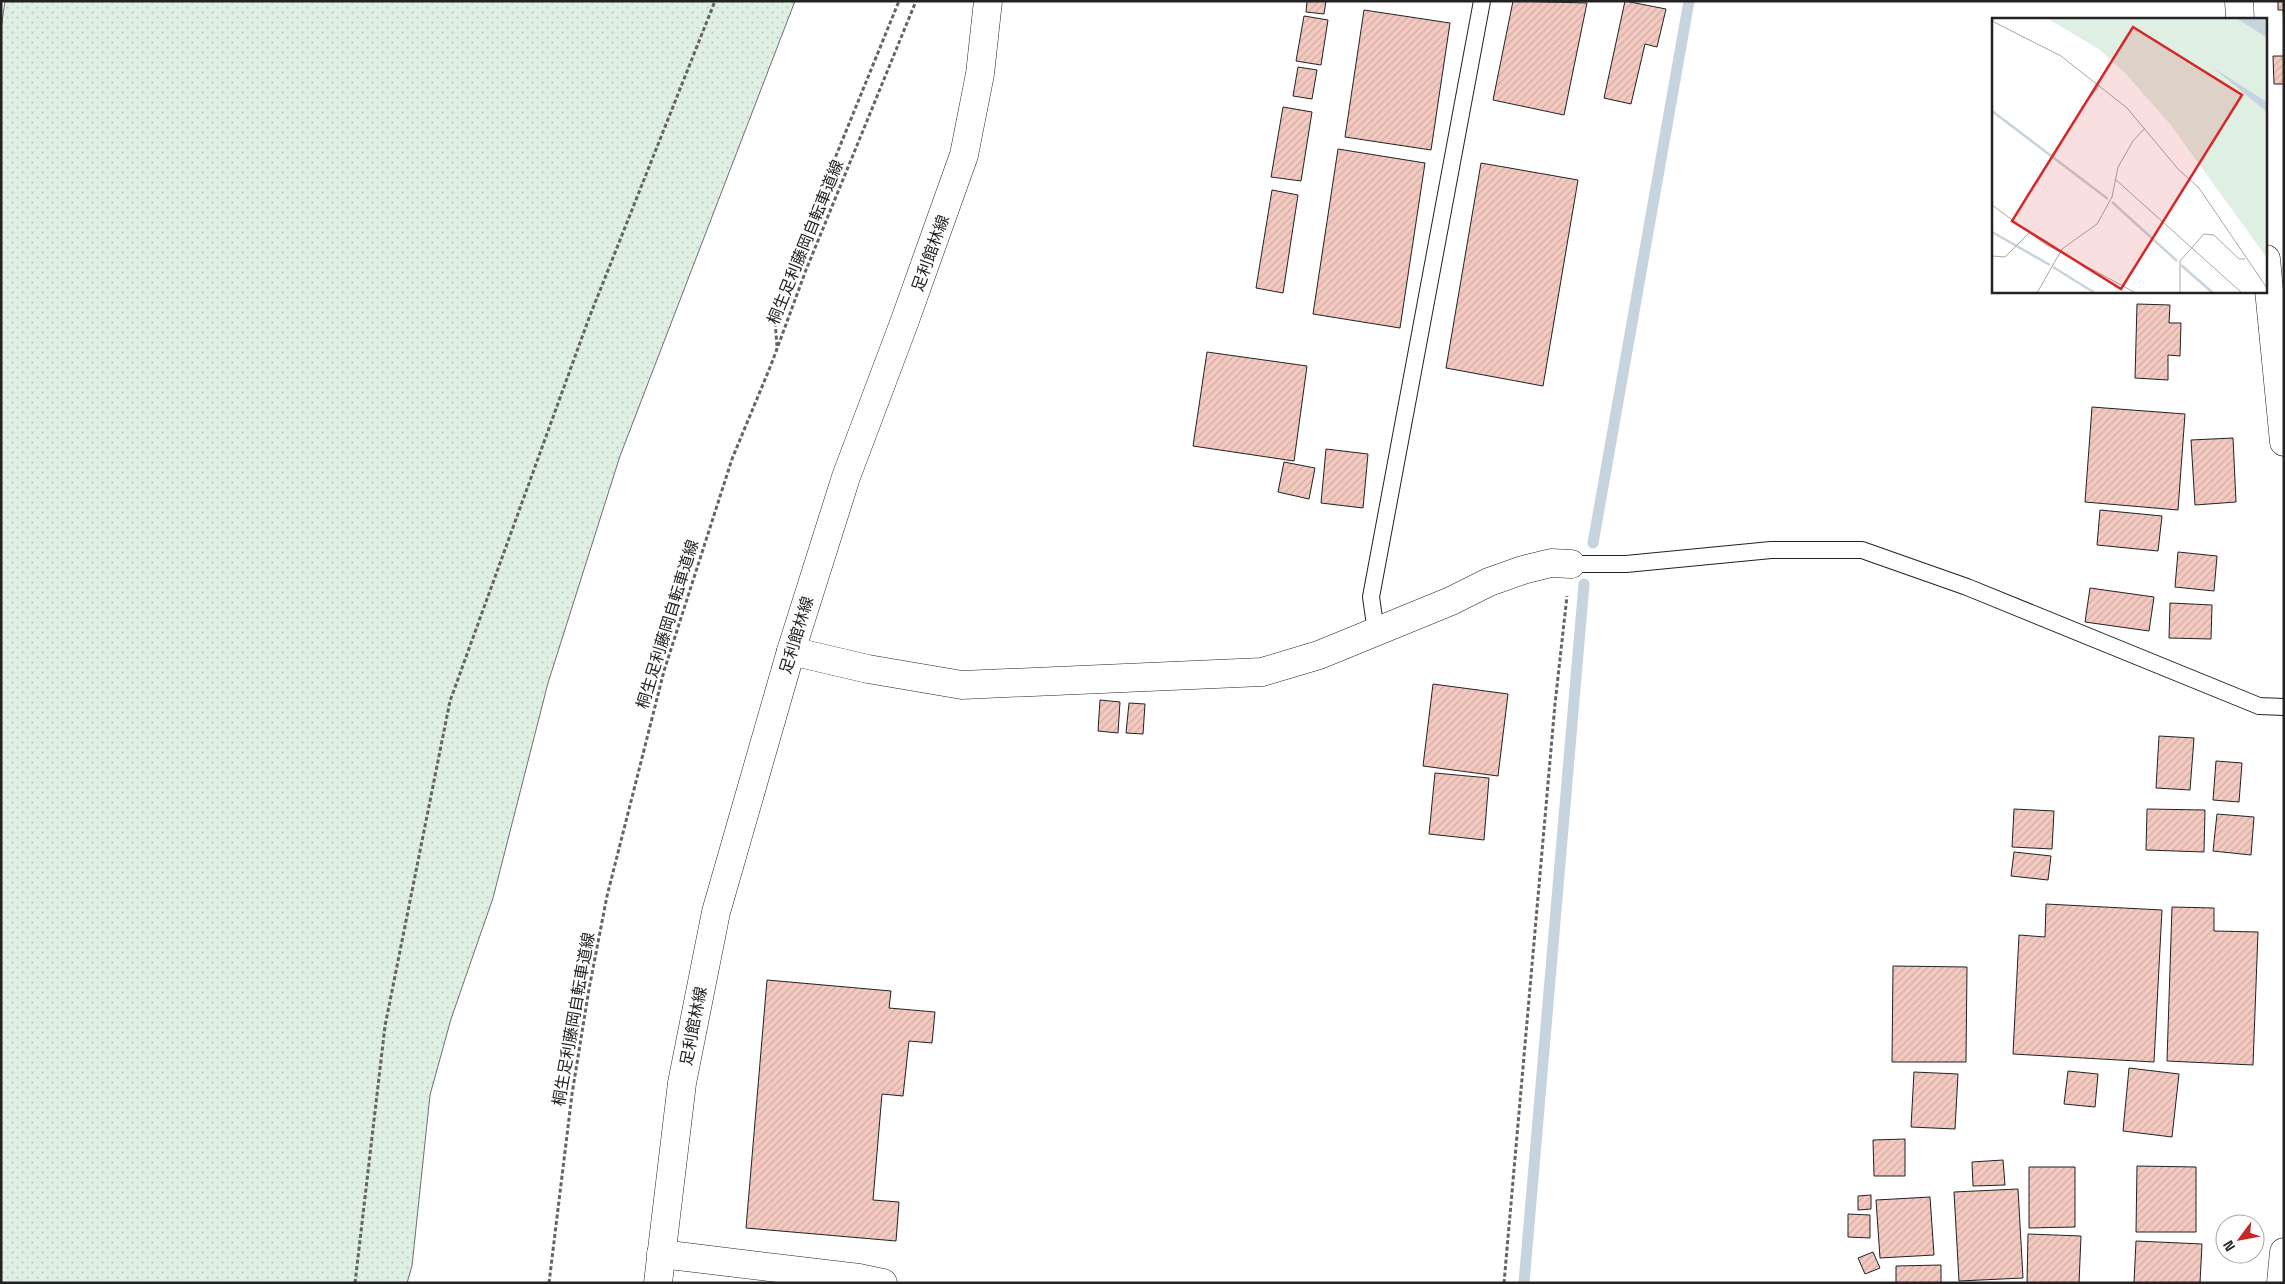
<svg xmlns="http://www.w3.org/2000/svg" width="2285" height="1284" font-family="'Space Grotesk','Noto Sans JP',sans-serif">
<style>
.grass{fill:url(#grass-dots);stroke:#6f6f6f}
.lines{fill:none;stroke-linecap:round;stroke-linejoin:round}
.stream{stroke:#c7d3dd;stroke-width:11}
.building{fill:url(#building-hatch);stroke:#222}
.lane-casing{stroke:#222;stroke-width:18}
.street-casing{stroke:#222;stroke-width:29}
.secondary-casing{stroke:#222;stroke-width:29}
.primary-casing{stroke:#222;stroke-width:29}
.path{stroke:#646464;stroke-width:3;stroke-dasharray:4 2.5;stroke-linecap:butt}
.lane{stroke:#fff;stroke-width:16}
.street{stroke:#fff;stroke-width:28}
.secondary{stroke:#fff;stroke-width:28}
.primary{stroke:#fff;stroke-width:28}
.labels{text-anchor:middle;stroke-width:4;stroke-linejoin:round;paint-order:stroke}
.street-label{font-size:16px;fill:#222;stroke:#fff}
.inset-river{fill:none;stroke:#c7d3dd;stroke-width:2.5}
.inset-road{fill:none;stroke:#a7a7a7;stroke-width:1}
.view{fill:#d62828;fill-opacity:0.15;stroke:#d62828;stroke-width:2.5}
.inset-edge{fill:none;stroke:#222;stroke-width:2.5}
</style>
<defs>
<pattern id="grass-dots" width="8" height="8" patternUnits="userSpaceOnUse" patternTransform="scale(1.25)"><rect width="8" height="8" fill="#e0efe3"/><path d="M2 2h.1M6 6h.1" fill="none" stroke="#c0cdc2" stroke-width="1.8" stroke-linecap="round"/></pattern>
<pattern id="building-hatch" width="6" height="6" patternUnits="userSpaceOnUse" patternTransform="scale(1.25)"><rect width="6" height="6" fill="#f3c9c0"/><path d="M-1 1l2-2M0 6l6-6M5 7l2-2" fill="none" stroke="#d0aca5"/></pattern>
</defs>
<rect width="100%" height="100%" fill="#fff"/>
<polygon class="grass" points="5,1 795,1 620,456 548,683 493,898 451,1019 430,1095 412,1266 407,1283 1,1283 1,29"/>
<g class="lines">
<g class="stream">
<polyline points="1593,543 1689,1"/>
<polyline points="1524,1283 1584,584"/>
</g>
</g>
<g class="building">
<polygon points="1307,1 1326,1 1324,14 1306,12"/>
<polygon points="1513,1 1587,3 1564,115 1493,100"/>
<polygon points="1625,1 1666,9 1657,47 1645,44 1631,104 1604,98"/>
<polygon points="2278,1 2284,1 2284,28 2283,10 2278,10"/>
<polygon points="1364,10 1450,23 1431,150 1345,137"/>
<polygon points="1304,16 1328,20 1321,65 1296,61"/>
<polygon points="2273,56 2284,56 2284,84 2274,84"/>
<polygon points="1298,67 1317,70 1312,99 1293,96"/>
<polygon points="1283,107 1312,112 1301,181 1271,177"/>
<polygon points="1338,149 1425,163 1400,328 1313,314"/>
<polygon points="1481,163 1578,180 1543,386 1446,368"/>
<polygon points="1272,190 1298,195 1283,293 1256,288"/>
<polygon points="2137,304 2170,305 2169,323 2181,323 2180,356 2168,355 2168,380 2135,378"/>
<polygon points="1207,352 1307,366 1294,461 1193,446"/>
<polygon points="2092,407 2185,414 2178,510 2085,502"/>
<polygon points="2233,438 2236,502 2195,505 2191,440"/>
<polygon points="1326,449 1368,454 1363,508 1321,503"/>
<polygon points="1284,462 1315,468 1309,499 1278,492"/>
<polygon points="2100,510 2162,516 2158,551 2097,545"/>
<polygon points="2178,552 2217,556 2214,591 2175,587"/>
<polygon points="2090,588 2154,597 2149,631 2085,622"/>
<polygon points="2170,603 2212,605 2211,639 2169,638"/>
<polygon points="1433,684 1508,694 1498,776 1423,766"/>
<polygon points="1100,700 1120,702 1118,733 1098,731"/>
<polygon points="1129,703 1145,704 1143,734 1126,733"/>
<polygon points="2159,736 2194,738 2190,790 2156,788"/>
<polygon points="2216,761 2242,763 2239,802 2213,800"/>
<polygon points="1435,773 1489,778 1484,840 1429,834"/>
<polygon points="2014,809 2054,811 2052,849 2012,847"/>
<polygon points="2147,809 2205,810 2204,852 2146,850"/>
<polygon points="2217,814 2254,817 2251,855 2213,851"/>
<polygon points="2014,852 2051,856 2048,880 2011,876"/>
<polygon points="2046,904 2162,910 2154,1062 2013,1054 2019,935 2045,937"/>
<polygon points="2172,907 2214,908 2214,931 2258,932 2253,1065 2167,1061"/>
<polygon points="1893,966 1967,967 1966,1062 1892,1062"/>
<polygon points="767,980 891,991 889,1008 935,1012 932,1043 909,1041 903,1096 882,1094 873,1200 899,1202 896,1241 746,1228"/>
<polygon points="2129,1068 2179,1074 2172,1137 2123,1131"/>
<polygon points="2068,1071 2098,1074 2095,1107 2064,1104"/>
<polygon points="1914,1072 1958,1074 1955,1129 1911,1127"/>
<polygon points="1905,1139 1905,1176 1874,1176 1873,1140"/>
<polygon points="2003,1160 2005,1185 1973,1186 1972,1162"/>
<polygon points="2137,1166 2196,1167 2196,1232 2136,1232"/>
<polygon points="2029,1167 2075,1167 2075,1227 2029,1228"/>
<polygon points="2018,1189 2023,1278 1959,1281 1954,1192"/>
<polygon points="1871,1195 1871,1209 1858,1210 1858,1196"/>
<polygon points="1930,1197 1934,1255 1880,1258 1876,1200"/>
<polygon points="1848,1214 1870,1215 1870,1238 1848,1237"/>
<polygon points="2028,1234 2081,1236 2079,1283 2027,1283"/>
<polygon points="2136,1241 2202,1244 2200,1283 2134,1283"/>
<polygon points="1873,1252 1880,1268 1865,1274 1858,1258"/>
<polygon points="1941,1265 1941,1283 1896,1283 1896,1266"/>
</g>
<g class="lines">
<g class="lane-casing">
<g id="lane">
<polyline points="1571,564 1626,564 1771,550 1862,550 1967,587 2259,706 2284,707"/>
<polyline points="1376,632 1371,597 1482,1"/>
</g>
</g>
<g class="street-casing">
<g id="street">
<polyline points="791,651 868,669 962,685 1262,672 1319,655 1451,601 1489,582 1523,570 1551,563 1571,564"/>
<polyline points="661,1254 859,1278 883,1283"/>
</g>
</g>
<g class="secondary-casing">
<g id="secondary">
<polyline points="2239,1 2240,19"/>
<polyline points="2266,259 2284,442"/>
<polyline points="2281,1283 2284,1252"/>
</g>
</g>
<g class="primary-casing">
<polyline id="primary" points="658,1283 682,1083 716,912 791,651 846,477 904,323 964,155 980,74 988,1"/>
</g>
<g class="path">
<polyline points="777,346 774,308 899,1"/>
<polyline points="355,1283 385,1026 450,701 589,318 715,1"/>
<polyline points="549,1283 572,1094 589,989 607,896 664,671 732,459 771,365 806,270 916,1"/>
<polyline points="1504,1283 1555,704 1567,596"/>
</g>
<use href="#lane" class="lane"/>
<use href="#street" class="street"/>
<use href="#secondary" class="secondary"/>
<use href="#primary" class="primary"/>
</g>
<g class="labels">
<g class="street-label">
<text transform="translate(805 242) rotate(-68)" y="6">桐生足利藤岡自転車道線</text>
<text transform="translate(930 253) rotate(-70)" y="6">足利館林線</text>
<text transform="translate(667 624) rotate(-73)" y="6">桐生足利藤岡自転車道線</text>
<text transform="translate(796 635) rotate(-73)" y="6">足利館林線</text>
<text transform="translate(573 1019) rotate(-80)" y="6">桐生足利藤岡自転車道線</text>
<text transform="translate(693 1026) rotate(-79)" y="6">足利館林線</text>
</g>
</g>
<g transform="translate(1992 18)">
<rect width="275" height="275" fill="#fff"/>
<path d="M55,0H150L275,99V240L178,106L134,56L108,32Z" fill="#e0efe3"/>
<path d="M150,0H244L275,20V99Z" fill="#e0efe3"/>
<path d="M244,0H275V20ZM220,49L275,84V94Z" fill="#c7d3dd"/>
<path class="inset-river" d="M0,93L116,181M120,184L185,243M0,214L58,247M189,247L221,275M61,249L103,275"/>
<path class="inset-road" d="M0,3L69,38L135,90L186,151L207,170L275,270M89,90L108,67M123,161L250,275M0,187L53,226L144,275M0,238L13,239L37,215M45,275L70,231L105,206L120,179L126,149L141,123L153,110M188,275V243L212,216L222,217L247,241H253"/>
<path class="view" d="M141,9L250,77L129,271L20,203Z"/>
<rect width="275" height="275" class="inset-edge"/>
</g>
<rect width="2285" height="1284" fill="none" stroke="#222222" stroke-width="5"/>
<g transform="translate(2240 1239) rotate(238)"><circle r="24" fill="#ffffff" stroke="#a7a7a7"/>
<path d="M0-4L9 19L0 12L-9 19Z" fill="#c62828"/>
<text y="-8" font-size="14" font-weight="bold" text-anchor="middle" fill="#222222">N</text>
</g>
</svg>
